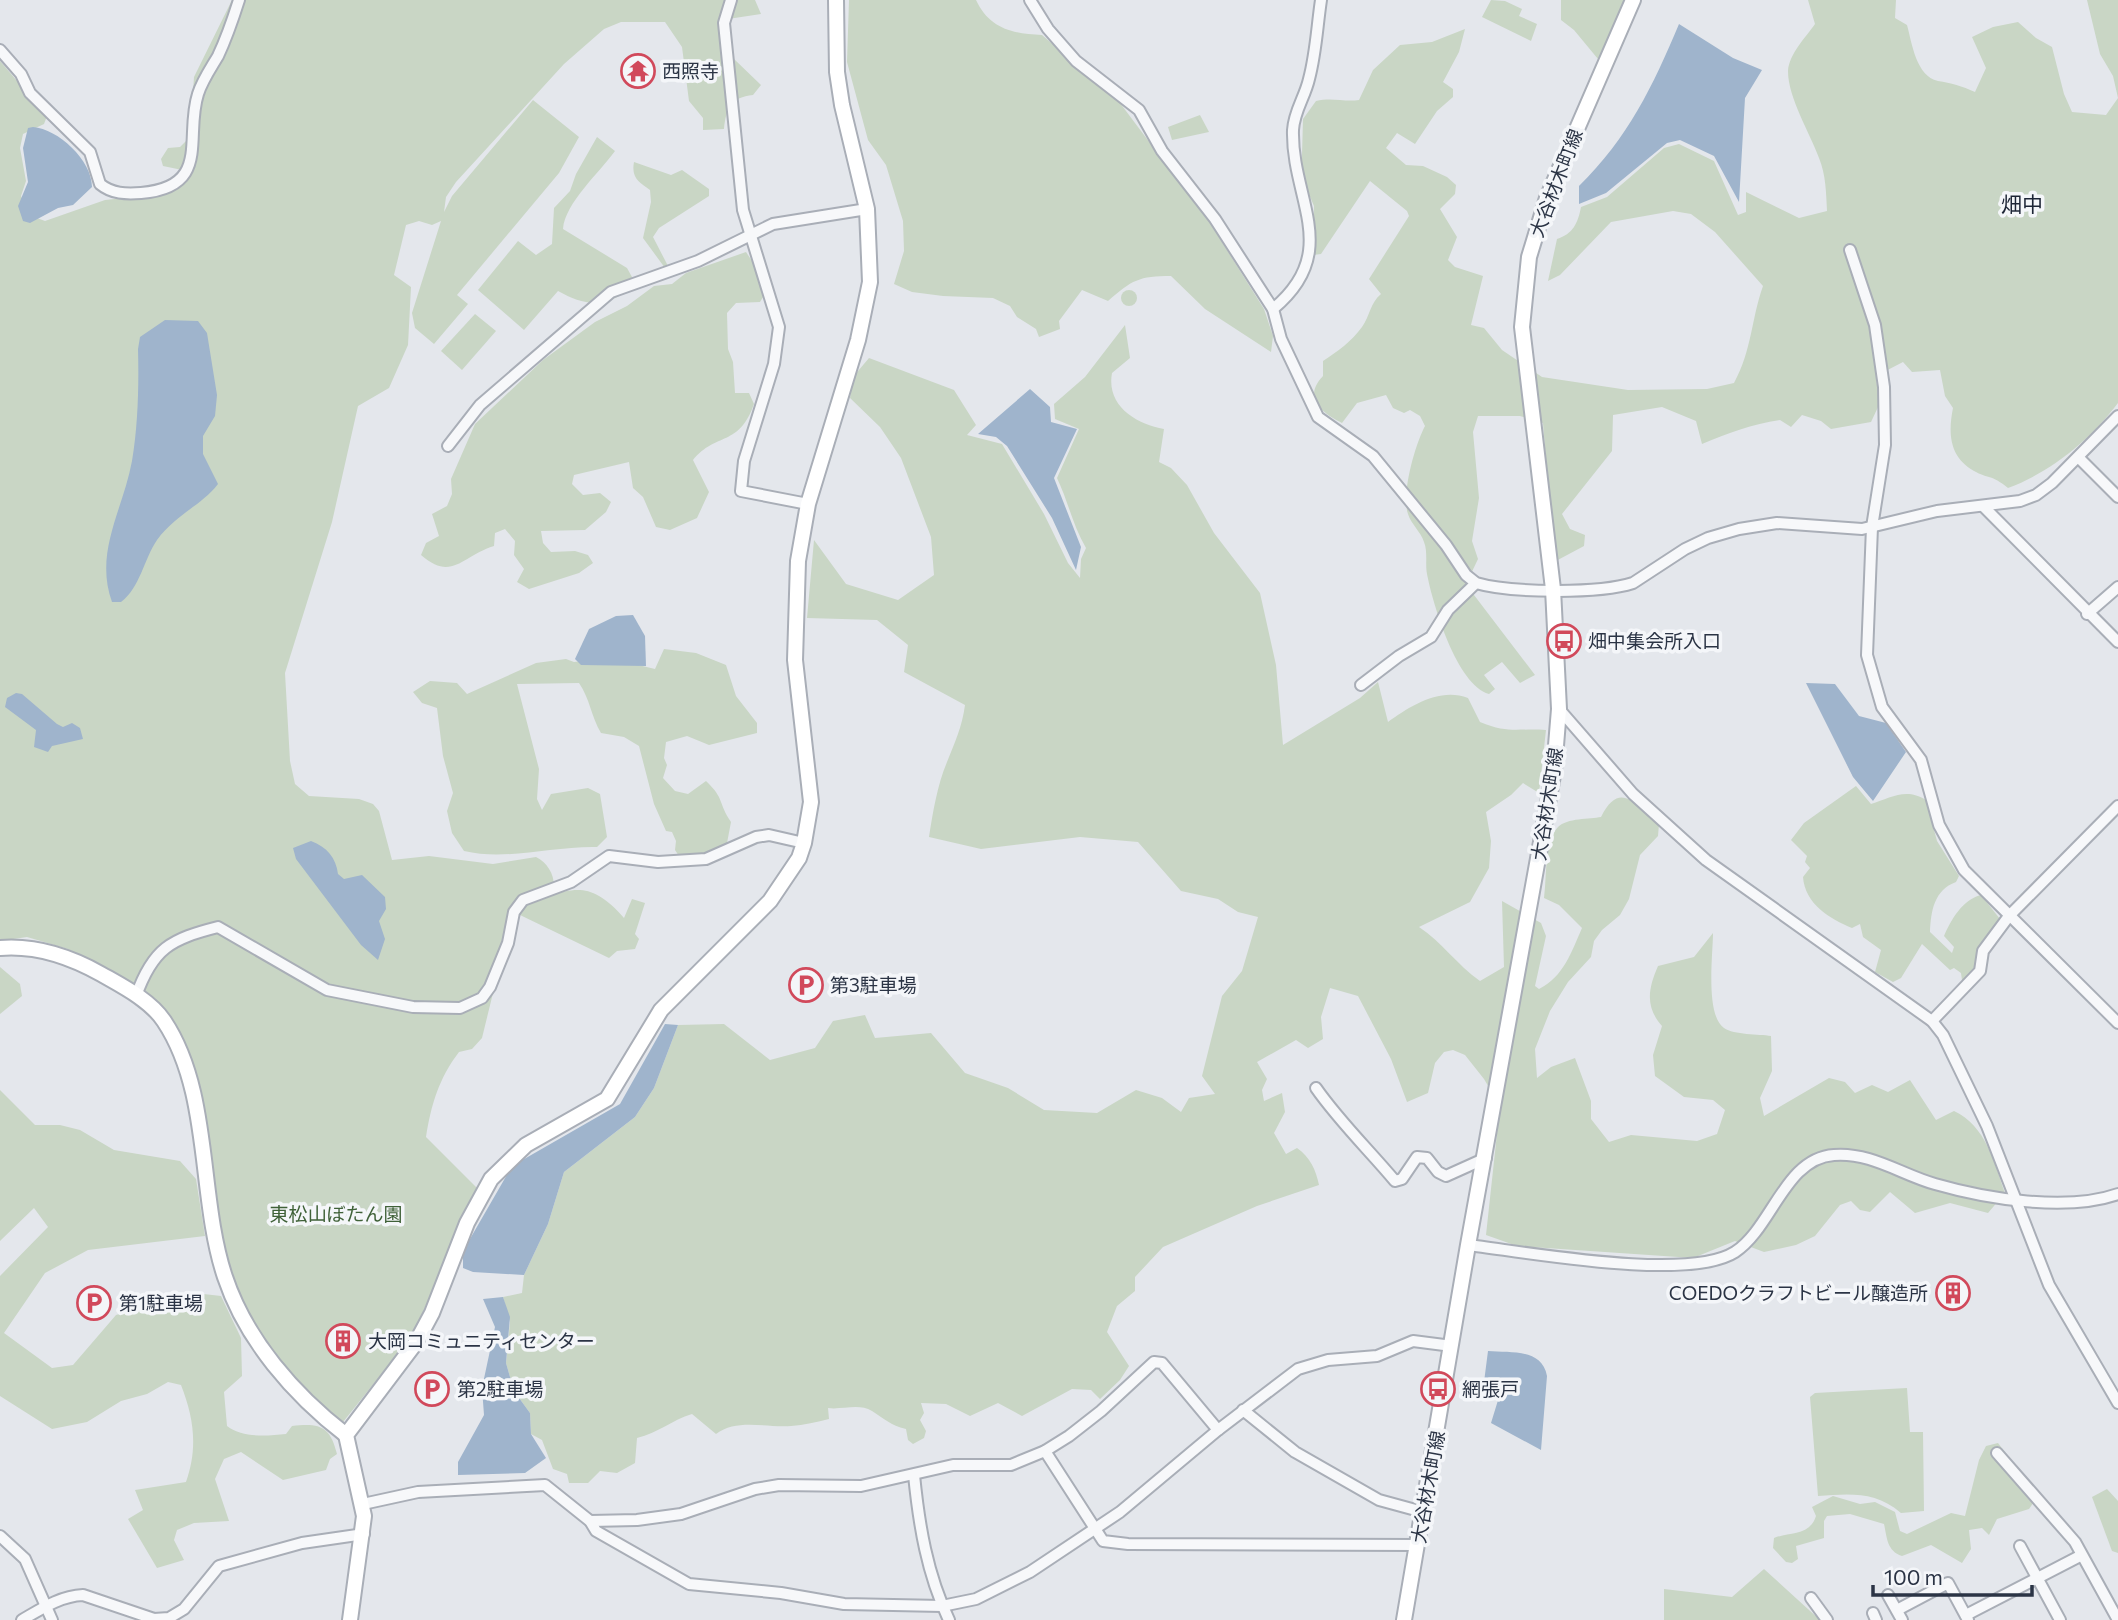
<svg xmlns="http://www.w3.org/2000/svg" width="2118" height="1620" font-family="Commissioner,'Noto Sans JP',sans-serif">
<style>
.green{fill:#c9d6c5}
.water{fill:#9fb4cc}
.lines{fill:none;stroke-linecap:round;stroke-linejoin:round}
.street-casing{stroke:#a9aeb7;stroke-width:14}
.secondary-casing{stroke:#a9aeb7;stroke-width:18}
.street{stroke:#f7f8fa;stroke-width:10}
.secondary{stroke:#fff;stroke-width:14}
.labels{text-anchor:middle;stroke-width:7;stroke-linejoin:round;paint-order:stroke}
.poi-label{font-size:19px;fill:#2b3445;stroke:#f4f6f9;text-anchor:start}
.street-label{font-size:19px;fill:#2b3445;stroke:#f4f6f9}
.park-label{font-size:19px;fill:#3f6138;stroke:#f4f6f9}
.neighbourhood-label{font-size:21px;fill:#1d2536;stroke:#f4f6f9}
</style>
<rect width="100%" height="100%" fill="#e4e7ec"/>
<g class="green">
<path d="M232,0H755L761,14L728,19L734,59L761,85L753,95C731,97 726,109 724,129L703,130V118L689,101L682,47L665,22H621L604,29L564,64L456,182L446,197L444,212L452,196L533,100L579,137L559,173L457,295L468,304L434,344L415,328L412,313L441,221L432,225L419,221L406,225L394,275L411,287L408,345L389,388L358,406L332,522L285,673L290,761L295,784L309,796L359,799L373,804L379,811L392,860L429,856L493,864L536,857C547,862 554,874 554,886L523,896L515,903C567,896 583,871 624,918L632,899L645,903L635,934L639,939L635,949L617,951L609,958L520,915L493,993L482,1038L472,1049L459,1052C439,1078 431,1105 426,1137L478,1189L412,1336L343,1422C331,1419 319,1404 309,1396C216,1313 211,1178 191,1063C181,1030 161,1003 135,981L133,984L68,949L27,937L0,941V61L47,116L44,124L23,134L20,148L26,181L21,196L29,215L45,221L105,200L143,196L187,171L163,166L161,159L168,148L180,147L190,137L194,77Z"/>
<path d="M849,0H976C989,28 1012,34 1042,35L1117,99L1210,223L1264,309L1273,336L1271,352L1205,309L1171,276C1139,276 1132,280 1108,301L1082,290L1059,321L1060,329L1039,337L1036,329L1017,317L1010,306L993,298L943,296L912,292L894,284L904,251L903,221L886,165L868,140L847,62Z"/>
<polygon points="1491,0 1505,1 1522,9 1519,16 1537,24 1531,41 1482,17"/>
<polygon points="1561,0 1626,0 1616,29 1598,59 1574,30 1561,20"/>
<path d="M1808,0H1896L1895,18L1907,25C1912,43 1916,76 1938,81C1951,83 1962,86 1975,92L1986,68L1972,37L1993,27L2018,22L2036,38L2052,47L2064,94L2072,112L2106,115L2118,98V403C2090,440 2051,472 2008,488C1991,474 1988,479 1974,471C1949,457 1948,433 1953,408L1945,396L1940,370L1912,372L1903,362L1876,376L1879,405L1871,422L1831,429L1821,421L1802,415L1791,427L1780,420C1752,424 1728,433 1702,444L1696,421L1662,407L1613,415L1612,451L1562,514L1570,529L1585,535L1584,546L1554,562L1543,423L1520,416H1478L1473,432L1479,498L1472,541L1478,559L1468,580L1474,595L1535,675L1520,683L1502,662L1484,675L1495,689L1489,694C1457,685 1433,605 1427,574C1425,564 1428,552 1424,542C1421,532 1411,524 1408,514C1401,494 1415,445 1425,426L1420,416L1410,410L1404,413L1393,408L1386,395L1357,403L1342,423C1322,413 1302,398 1323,376V361C1337,352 1352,341 1362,327C1370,316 1370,303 1381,294L1369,279L1409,216L1407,211L1370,181L1327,245L1321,254L1313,255L1314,206L1302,178V155L1303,119L1316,101C1332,97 1343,102 1359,100L1373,70L1400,45L1432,42L1465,29L1459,52L1443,82L1453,89V97L1437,111L1415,144L1397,133L1386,148L1406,165L1423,166L1447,177L1456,185L1455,194L1440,209L1457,237L1448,260L1455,267L1483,276L1471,325L1484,328L1502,350L1542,377L1628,390L1707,389L1734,383C1752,350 1751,320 1763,286L1715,232L1691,214L1673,211L1611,222L1560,275L1548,281L1557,239C1573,234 1578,223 1581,207L1607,197L1664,148L1679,144L1714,161L1738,215L1746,212V192L1799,218L1827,211C1826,193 1826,175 1819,158C1810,133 1788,98 1788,71C1789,54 1806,37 1815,24Z"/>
<polygon points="2087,0 2118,0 2118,98 2113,76 2100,54"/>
<polygon points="1200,115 1209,132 1172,140 1168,127"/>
<path d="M597,137L615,151C600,172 565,203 563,229L627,268L632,277L628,290C604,309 583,305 558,291L524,330L478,290L518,241L536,255L552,244L554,208L570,191L576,174Z"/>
<path d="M634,162L671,175L682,170L709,189V196L659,228L653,237L668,266L665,268L643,238L651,202L650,190C639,182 631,178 634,162Z"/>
<path d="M746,252L756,267L765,294L760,302L736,303L727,313L728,349L733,362L735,393H749L754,404C739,447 716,432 693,460L709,492L697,518L670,530L656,527L643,497L633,488L629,462L574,475L572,484L583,495L600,493L611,502L606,512L585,530L541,531L543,543L551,552L575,551L588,555L593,563L579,573L529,589L517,582L524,569L514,555L515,541L505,529L495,533L494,546C462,556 452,582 421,555L426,543L439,536L432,514L447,506L452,494L451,479L475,424L543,360L595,322L627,306L654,286L672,284L686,273Z"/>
<circle cx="1129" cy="298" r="8"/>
<polygon points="475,314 496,331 462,370 441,351"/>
<path d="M1125,325L1130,358L1112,373C1106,406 1136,424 1164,429L1159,462L1171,468L1187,485L1214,533L1260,593L1276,665L1283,745L1360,698L1378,682L1388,722C1410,706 1440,687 1468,698L1480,722C1509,734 1517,728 1546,730L1539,793L1523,783L1511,795L1486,812L1491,841L1489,868L1470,902L1419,927C1442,942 1457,965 1480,981L1504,967L1502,901L1541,923L1546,936L1535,986L1539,989C1564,976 1571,953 1582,928L1559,905L1544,898C1547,879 1544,841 1558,827C1567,818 1590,819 1601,817C1620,779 1636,805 1659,824L1658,836L1640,855L1629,899L1620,915L1602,930L1594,941L1591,957L1568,982L1550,1011L1535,1049L1537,1078L1551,1067L1575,1058L1591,1101V1119L1609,1142L1631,1135L1697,1141L1717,1134L1725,1110L1713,1100L1684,1097L1655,1076L1653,1055L1662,1026C1645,1007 1648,989 1658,966L1694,957L1713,933C1713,954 1705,1015 1724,1028C1734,1035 1759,1034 1771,1036L1772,1071L1760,1098L1764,1116L1829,1078L1845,1082L1855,1093L1872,1085L1888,1092L1910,1080L1936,1120L1954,1111C1986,1126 1994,1162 2005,1193L1988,1213L1950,1203L1915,1213L1890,1192L1870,1212L1860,1210L1851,1201L1840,1205L1815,1236L1796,1245L1764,1252L1735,1241L1693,1258L1517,1246L1486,1235L1500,1106L1484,1079L1465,1055L1453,1050L1444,1052L1435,1063L1428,1093L1407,1102L1391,1059L1358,996L1330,988L1321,1017L1323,1039L1308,1048L1296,1040L1257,1062L1267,1079L1262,1090L1264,1101L1282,1093L1285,1112L1274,1133L1286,1154L1297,1148C1310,1157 1316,1170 1319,1185L1257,1206L1163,1247L1135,1277V1291L1117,1306L1107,1332L1129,1366L1120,1380L1100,1399L1091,1390L1072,1389L1022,1416L998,1403L970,1416L946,1404L921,1403L924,1413L920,1420L926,1431L924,1438L913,1444L908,1440L906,1429C890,1425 885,1419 872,1411C859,1403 842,1410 828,1408L829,1419C817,1422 804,1425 791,1426C766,1428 737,1418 716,1434L692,1414C672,1420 658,1433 637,1438L635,1463L617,1473L600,1471L588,1483H569L567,1474L553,1469L542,1440L531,1434L530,1413L514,1391L506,1363L510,1322L503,1297L522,1293L524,1275L548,1224L564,1172L635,1117L654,1088L678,1025L724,1024L770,1060L815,1048L833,1021L865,1015L875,1038L931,1033L965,1073L1008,1088L1044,1110L1097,1113L1136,1090L1162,1098L1181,1112L1189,1098L1215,1094L1202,1076L1222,996L1242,971L1258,917L1238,912L1218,899L1181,891L1138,842L1080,837L981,849L929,837C933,812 937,786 947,762C955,742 962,727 965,705L904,672L908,645L877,620L807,618L814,540L846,584L898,600L934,575L931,537L901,458L880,427L850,398L853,377L869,358L954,390L976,425L967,435L1002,444L1044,514L1068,563L1080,578L1081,559L1086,548C1073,526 1068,501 1057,478L1079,429L1055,419L1054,404L1085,377Z"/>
<path d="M664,649L696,653L726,665L736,696L757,723V733L709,745L687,736L666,742L664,758L667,765L663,778L675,791L688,794L706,781C725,799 718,803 731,822L727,843L697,856H679L675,850L676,841L672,832L666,831L654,804L639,746L624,737L601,733C591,716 590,699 579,683L517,684L539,769L537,799L542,810L551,794L588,788L600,794L607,837L597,847C552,846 506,861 464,851L452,833L447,811L453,793L443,756L437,708L422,703L413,692L430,681L457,683L467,694L536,663L566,659L574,662L609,658L655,669Z"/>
<path d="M1856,786L1871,804C1890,798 1906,787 1926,800L1937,841L1959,876L1956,882C1934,890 1931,911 1930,932L1952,953L1954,947L1944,936C1951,920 1962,900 1981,895L2000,919L1980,949L1975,963L1978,969L1968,983L1962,980L1961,973L1954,968L1950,970L1922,944L1901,978L1893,982L1875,972L1881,950L1863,937L1860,924L1852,928C1830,919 1805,904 1803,877L1810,868L1805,862L1807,856L1791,840L1804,823Z"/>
<polygon points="0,967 20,984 22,996 0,1014"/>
<path d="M0,1090L35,1125H60L80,1130L114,1150L180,1161L196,1179L205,1236L88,1250L45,1273L4,1333L52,1368L73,1365L116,1315L142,1307L162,1306L186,1292L221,1296L241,1338L242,1376L224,1392L227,1426C243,1438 266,1436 286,1434L292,1426C320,1423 330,1426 337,1454L330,1459L326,1470L283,1480L241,1452L224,1459L215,1479L229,1521L194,1523L177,1530L174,1540L184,1560L157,1568L128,1519L143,1510L135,1490L186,1482C198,1448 194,1418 181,1385L168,1382L147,1394L121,1401L87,1422L52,1429L0,1396V1276L48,1227L34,1208L0,1241Z"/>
<path d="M1907,1388L1910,1432H1923L1924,1511L1901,1513C1875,1491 1850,1494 1818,1496L1810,1397L1815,1393Z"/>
<path d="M1998,1443L2038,1496L2029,1509L1997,1519L1989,1535L1982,1528L1969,1530L1971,1549L1962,1563L1931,1545L1902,1556C1887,1551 1887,1538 1884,1524L1850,1514L1827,1516L1824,1521V1538L1796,1546L1798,1559L1792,1563L1786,1562L1773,1548L1774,1538C1789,1532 1810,1536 1816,1516L1812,1507L1833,1496L1860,1504L1875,1502L1895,1512L1900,1531L1907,1534L1951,1513L1965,1516L1979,1460L1986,1446Z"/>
<polygon points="2107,1489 2118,1501 2118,1553 2112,1551 2092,1497"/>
<polygon points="1764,1569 1820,1620 1664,1620 1664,1589 1732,1597"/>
</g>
<g class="water">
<path d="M1679,24L1733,58L1762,70L1745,98L1739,202L1714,156L1680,140L1667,143L1606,193L1579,204V186C1628,138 1653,86 1679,24Z"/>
<path d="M33,127C58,129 92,160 92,187L73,205L58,208L30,223L23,221L18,206L28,182L23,148L28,128Z"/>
<path d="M165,320L198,321L207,333L217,395L215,416L203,436V454L218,484C201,506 176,514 157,540C144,559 140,588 121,602H112C94,552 123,510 132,461C138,426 139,385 138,349L140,337Z"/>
<polygon points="1030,389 1050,407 1051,422 1077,429 1054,478 1081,547 1076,570 1052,518 1007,446 996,437 978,434"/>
<polygon points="633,615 645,636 646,666 581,665 575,659 589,629 616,616"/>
<polygon points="1806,683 1835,684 1859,716 1886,723 1906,752 1873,801 1853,777"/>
<polygon points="16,693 22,694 57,724 63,727 72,723 80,728 83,739 52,746 48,752 34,747 36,730 5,707 7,698"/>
<path d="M311,841C327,847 336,858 338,874L344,879L362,875L385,897L386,909L379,921L385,939L378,960L361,945L296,859L293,848Z"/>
<polygon points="665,1024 678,1025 654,1088 635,1117 564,1172 548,1224 524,1275 473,1272 463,1268 463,1251 512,1166 620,1104"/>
<polygon points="503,1297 510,1317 506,1363 514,1391 530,1413 531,1434 546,1458 525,1473 458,1475 458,1462 484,1415 482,1388 495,1327 483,1299"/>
<path d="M1488,1351C1510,1353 1542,1348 1547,1376L1541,1450L1491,1423L1499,1397L1484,1382Z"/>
</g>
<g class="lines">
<g class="street-casing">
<g id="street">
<polyline points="731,0 724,23 743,210 779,327 774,364 744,461 741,491 808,504"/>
<path d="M1030,0L1048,29L1076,61L1139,110L1162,151L1215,219L1273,309L1281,339L1318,417L1373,456L1446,545L1466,575L1476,583C1510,593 1599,594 1633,583L1685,549L1708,538L1739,529L1777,523L1862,529L1937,511L2020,501L2036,495L2052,483L2118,416"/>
<path d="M0,50L21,74L30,93L90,152L100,184C112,194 126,194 141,193C212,187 184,137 198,94C202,81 211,68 218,56C227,37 233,19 239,0"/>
<polyline points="1850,250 1875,325 1884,387 1885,445 1872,527 1867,655 1882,707 1921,760 1939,825 1964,870 2118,1023"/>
<path d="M1273,309C1343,251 1291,199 1293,130C1294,111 1305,97 1309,79C1316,53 1317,27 1321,0"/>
<polyline points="448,446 480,405 611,292 698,261 773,224 867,209"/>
<polyline points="2079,458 2118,497"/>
<polyline points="1983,506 2118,642"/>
<polyline points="2087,614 2118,587"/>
<polyline points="1361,685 1399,656 1431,637 1448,610 1476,583"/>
<polyline points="1559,709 1633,794 1706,860 1932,1021 1943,1035 1987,1126 2049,1285 2118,1403"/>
<path d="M136,996C153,948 171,939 218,927L327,990L413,1007L460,1008L482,998L490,987L508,943L514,912L523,900L571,882L609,856L658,862L706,859L756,837L769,835L804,843"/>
<polyline points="1932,1021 1980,971 1983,951 2009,916 2118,806"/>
<path d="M1316,1088C1339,1121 1369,1150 1395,1181L1402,1179L1417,1157L1427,1158L1438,1172L1446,1176L1486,1158"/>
<path d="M1468,1245C1527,1252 1688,1282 1735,1252C1772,1228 1785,1158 1834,1155C1871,1152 1902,1175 1935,1184C1987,1199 2067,1212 2118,1194"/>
<polyline points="1243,1410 1295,1452 1379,1500 1423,1512"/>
<polyline points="1045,1451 1103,1541 1128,1544 1417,1545"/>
<polyline points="1997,1453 2075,1542 2118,1620"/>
<path d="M914,1475C919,1525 927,1574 949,1620"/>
<polyline points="363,1504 418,1492 545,1485 590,1521 596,1531 689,1584 781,1593 844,1604 942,1606 976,1599 1030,1572 1120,1512 1218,1430 1298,1369 1328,1360 1377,1356 1413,1341 1452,1346"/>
<polyline points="590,1521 637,1520 681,1514 755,1489 779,1485 861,1486 953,1465 1011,1465 1045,1451 1069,1436 1101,1411 1154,1362 1162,1363 1218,1430"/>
<polyline points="0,1536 25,1559 52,1620"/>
<polyline points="2020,1546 2060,1620"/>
<polyline points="1888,1595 1902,1620"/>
<polyline points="1811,1598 1827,1620"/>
<polyline points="1897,1610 1948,1583 1968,1620"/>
<polyline points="1873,1613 1876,1620"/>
<polyline points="1966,1615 2080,1556"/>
<path d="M22,1620C41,1609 60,1596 83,1595L154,1619L169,1618L184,1609L219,1566L302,1543L364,1534"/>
</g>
</g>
<g class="secondary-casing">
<g id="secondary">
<path d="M0,948C36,945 69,956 101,974C122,986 150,1000 164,1021C212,1093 198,1197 225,1277C246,1340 294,1395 346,1435"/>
<polyline points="350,1620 364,1516 346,1435 417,1341 432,1313 467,1223 491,1179 526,1145 607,1099 661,1010 770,901 799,858 804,843 811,802 795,660 798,561 808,504 858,340 870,282 867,209 842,105 837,72 836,0"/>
<polyline points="1404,1620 1468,1245 1554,770 1559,709 1553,589 1522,327 1529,257 1547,198 1633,0"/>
</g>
</g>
<use href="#street" class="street"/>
<use href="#secondary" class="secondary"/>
</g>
<defs>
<g id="temple-ring" transform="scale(1.75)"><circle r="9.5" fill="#f4f6f9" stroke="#d1495b" stroke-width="1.5"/><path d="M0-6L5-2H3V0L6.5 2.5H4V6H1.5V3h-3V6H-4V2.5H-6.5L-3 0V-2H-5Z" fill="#d1495b"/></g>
<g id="bus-ring" transform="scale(1.75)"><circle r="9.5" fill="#f4f6f9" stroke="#d1495b" stroke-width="1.5"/><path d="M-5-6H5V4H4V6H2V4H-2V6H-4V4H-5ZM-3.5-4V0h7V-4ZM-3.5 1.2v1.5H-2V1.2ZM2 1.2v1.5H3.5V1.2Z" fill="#d1495b"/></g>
<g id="parking-ring" transform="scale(1.75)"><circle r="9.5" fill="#f4f6f9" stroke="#d1495b" stroke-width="1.5"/><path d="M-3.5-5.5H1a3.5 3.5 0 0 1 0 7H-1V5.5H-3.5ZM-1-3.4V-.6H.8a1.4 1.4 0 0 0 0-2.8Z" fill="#d1495b"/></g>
<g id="building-ring" transform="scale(1.75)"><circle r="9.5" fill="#f4f6f9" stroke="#d1495b" stroke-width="1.5"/><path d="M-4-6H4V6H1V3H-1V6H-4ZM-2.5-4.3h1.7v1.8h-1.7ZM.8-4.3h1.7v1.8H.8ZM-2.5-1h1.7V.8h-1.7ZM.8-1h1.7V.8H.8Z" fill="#d1495b"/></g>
</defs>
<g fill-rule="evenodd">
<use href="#temple-ring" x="638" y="71"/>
<use href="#bus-ring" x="1564" y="641"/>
<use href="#parking-ring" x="806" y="985"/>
<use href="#building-ring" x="1953" y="1293"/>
<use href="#parking-ring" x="94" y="1303"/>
<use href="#building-ring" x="343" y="1341"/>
<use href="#parking-ring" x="432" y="1389"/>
<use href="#bus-ring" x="1438" y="1389"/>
</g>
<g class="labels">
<g class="poi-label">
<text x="662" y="78">西照寺</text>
<text x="1588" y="648">畑中集会所入口</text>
<text x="830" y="992">第3駐車場</text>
<text x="1928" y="1300" text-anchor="end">COEDOクラフトビール醸造所</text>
<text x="119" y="1310">第1駐車場</text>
<text x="368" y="1348">大岡コミュニティセンター</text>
<text x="457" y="1396">第2駐車場</text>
<text x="1462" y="1396">網張戸</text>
</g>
<g class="street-label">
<text transform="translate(1556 183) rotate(-69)" y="7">大谷材木町線</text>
<text transform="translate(1547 804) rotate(-81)" y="7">大谷材木町線</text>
<text transform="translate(1428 1487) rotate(-80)" y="7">大谷材木町線</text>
</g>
<g class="park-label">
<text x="336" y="1221">東松山ぼたん園</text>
</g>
<g class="neighbourhood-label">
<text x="2022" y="212">畑中</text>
</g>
</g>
<path d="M1873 1585v10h159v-10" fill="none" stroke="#2b3445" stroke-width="3.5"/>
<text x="1884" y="1585" font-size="21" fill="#2b3445" stroke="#f4f6f9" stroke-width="5" paint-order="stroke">100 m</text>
</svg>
